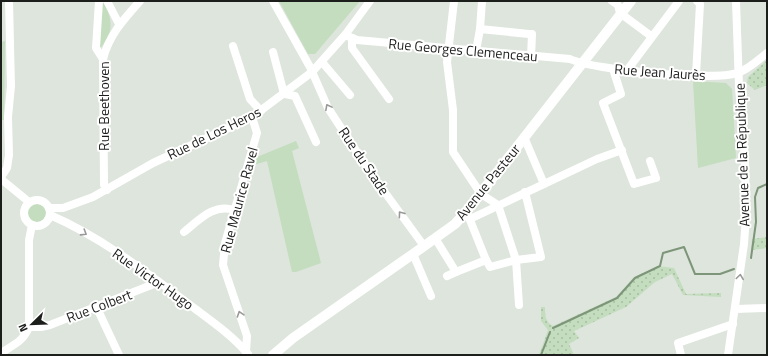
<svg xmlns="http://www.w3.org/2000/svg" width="768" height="356" font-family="'Titillium Web',sans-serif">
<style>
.green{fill:#c3ddbe}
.park{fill:url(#park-dots)}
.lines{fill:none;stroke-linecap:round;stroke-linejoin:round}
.stream{stroke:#7d9578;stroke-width:2}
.minor{stroke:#fff;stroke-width:8}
.major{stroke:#fff;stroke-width:10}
.oneway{stroke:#999a98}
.labels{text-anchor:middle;stroke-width:4;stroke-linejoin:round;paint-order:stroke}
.street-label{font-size:14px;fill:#1c1e1b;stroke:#fff}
</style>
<defs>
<pattern id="park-dots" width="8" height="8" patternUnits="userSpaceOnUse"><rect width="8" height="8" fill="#c3ddbe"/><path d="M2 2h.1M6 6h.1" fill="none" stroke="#a7bda3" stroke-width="1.8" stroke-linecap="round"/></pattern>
</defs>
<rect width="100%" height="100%" fill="#dde5dc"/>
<g class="green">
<polygon points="279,1 360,1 315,54 308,54"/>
<path d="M101,3H105C112,21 114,32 101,47H99Z"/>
<polygon points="5,41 4,120 1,120 1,42"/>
<polygon points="693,81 726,83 732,89 736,158 698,168"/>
<polygon points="296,141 299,148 292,151 321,263 296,272 292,272 267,161 253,165 257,157"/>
<circle cx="37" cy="213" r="9"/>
</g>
<g class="park">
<polygon points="767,60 767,85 755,90 747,83 748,77"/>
<polygon points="767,237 767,248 751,250 752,239"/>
<path d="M658,266L674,268L686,294L721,293V297L683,295L672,274L655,282L626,307L574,331L579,338L569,344L574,355H539L548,330L541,321V307H545C545,315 545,322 553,326L616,297L634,277Z"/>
</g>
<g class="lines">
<g class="stream">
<polyline points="751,258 756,222 755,197 758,188 767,184"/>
<polyline points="553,328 617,298 635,278 660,266 663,253 684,247 695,274 720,274 734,269"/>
<polyline points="541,355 550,332"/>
</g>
<g class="minor">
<polyline points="99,1 96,48 103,59"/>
<polyline points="107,1 119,24"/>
<polyline points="273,1 310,67 328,108 370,172 424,246"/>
<polyline points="454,1 447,62 453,110 453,152 481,194 498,205 516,260 519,305"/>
<polyline points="612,1 618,5 620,13 651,36"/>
<polyline points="480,29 482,1"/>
<path d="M345,35L357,40L570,59C593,70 714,81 737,73C748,70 758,60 767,53"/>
<polyline points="352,38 352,48 389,99"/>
<polyline points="233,46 250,99 261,111"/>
<polyline points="476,51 480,29 529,34 532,34 531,57"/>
<polyline points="273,52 283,90 285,94 295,96 316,142"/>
<polyline points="322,62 350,95"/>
<polyline points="613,69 621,94 603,103 634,184 656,178 650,161"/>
<polyline points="628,69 679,1"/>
<polyline points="696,75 700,4 697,1"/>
<polyline points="524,137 544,184"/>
<polyline points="1,177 7,168 9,155 8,117 11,86 9,1"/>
<polyline points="1,179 29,202"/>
<path d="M107,190L104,185L103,59C109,35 124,19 140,1"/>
<circle cx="37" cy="213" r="13"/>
<polyline points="49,208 63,208 93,197 153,163 252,117 312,72 345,35 370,1"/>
<path d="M50,215C101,237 146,272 190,305C210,320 232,335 248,354"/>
<polyline points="470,219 597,159 622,150"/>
<path d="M184,232C199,220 214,203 234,210"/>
<polyline points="435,238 456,272 486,260 468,215"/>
<polyline points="413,254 431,296"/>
<polyline points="486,260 490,267 516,260 541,257 525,192"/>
<polyline points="447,276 456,272"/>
<polyline points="96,306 119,355"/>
<polyline points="736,309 767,308"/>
<polyline points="29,327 41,327 50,325 159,282"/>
<polyline points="246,352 247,336 223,265 225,243 257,133 252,117"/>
<path d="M1,353C13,345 24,341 29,327V240L32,225"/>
<polyline points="681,355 678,343 733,324"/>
<polyline points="728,355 744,244 746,216 745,161 739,87 736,1"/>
</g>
<polyline class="major" points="273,355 293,338 413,254 455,224 466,212 631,1"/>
</g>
<defs><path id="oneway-chevron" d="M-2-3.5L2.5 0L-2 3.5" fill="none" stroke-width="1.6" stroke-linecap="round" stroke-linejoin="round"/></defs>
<g class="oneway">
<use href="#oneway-chevron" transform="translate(328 107) rotate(-118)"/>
<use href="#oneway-chevron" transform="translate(401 214) rotate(-126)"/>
<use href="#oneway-chevron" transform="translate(84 233) rotate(32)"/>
<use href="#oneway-chevron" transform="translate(740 277) rotate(-82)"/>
<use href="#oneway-chevron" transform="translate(240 314) rotate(-108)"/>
</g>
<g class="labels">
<g class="street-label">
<text transform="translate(463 50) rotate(5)" y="5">Rue Georges Clemenceau</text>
<text transform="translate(660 72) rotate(4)" y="5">Rue Jean Jaurès</text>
<text transform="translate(104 106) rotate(-90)" y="5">Rue Beethoven</text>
<text transform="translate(214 133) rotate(-26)" y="5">Rue de Los Heros</text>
<text transform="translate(742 155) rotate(-92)" y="5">Avenue de la République</text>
<text transform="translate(364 161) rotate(56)" y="5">Rue du Stade</text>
<text transform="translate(488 182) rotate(-51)" y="5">Avenue Pasteur</text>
<text transform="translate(239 200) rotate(-75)" y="5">Rue Maurice Ravel</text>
<text transform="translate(153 279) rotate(35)" y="5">Rue Victor Hugo</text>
<text transform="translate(99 306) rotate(-21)" y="5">Rue Colbert</text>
</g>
</g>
<rect width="768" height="356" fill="none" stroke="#1c1e1b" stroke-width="4"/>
<g transform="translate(32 324) rotate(247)" stroke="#ffffff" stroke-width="3" paint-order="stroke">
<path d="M0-3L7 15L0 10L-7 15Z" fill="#1c1e1b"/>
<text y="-6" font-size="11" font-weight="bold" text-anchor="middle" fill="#1c1e1b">N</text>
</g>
</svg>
